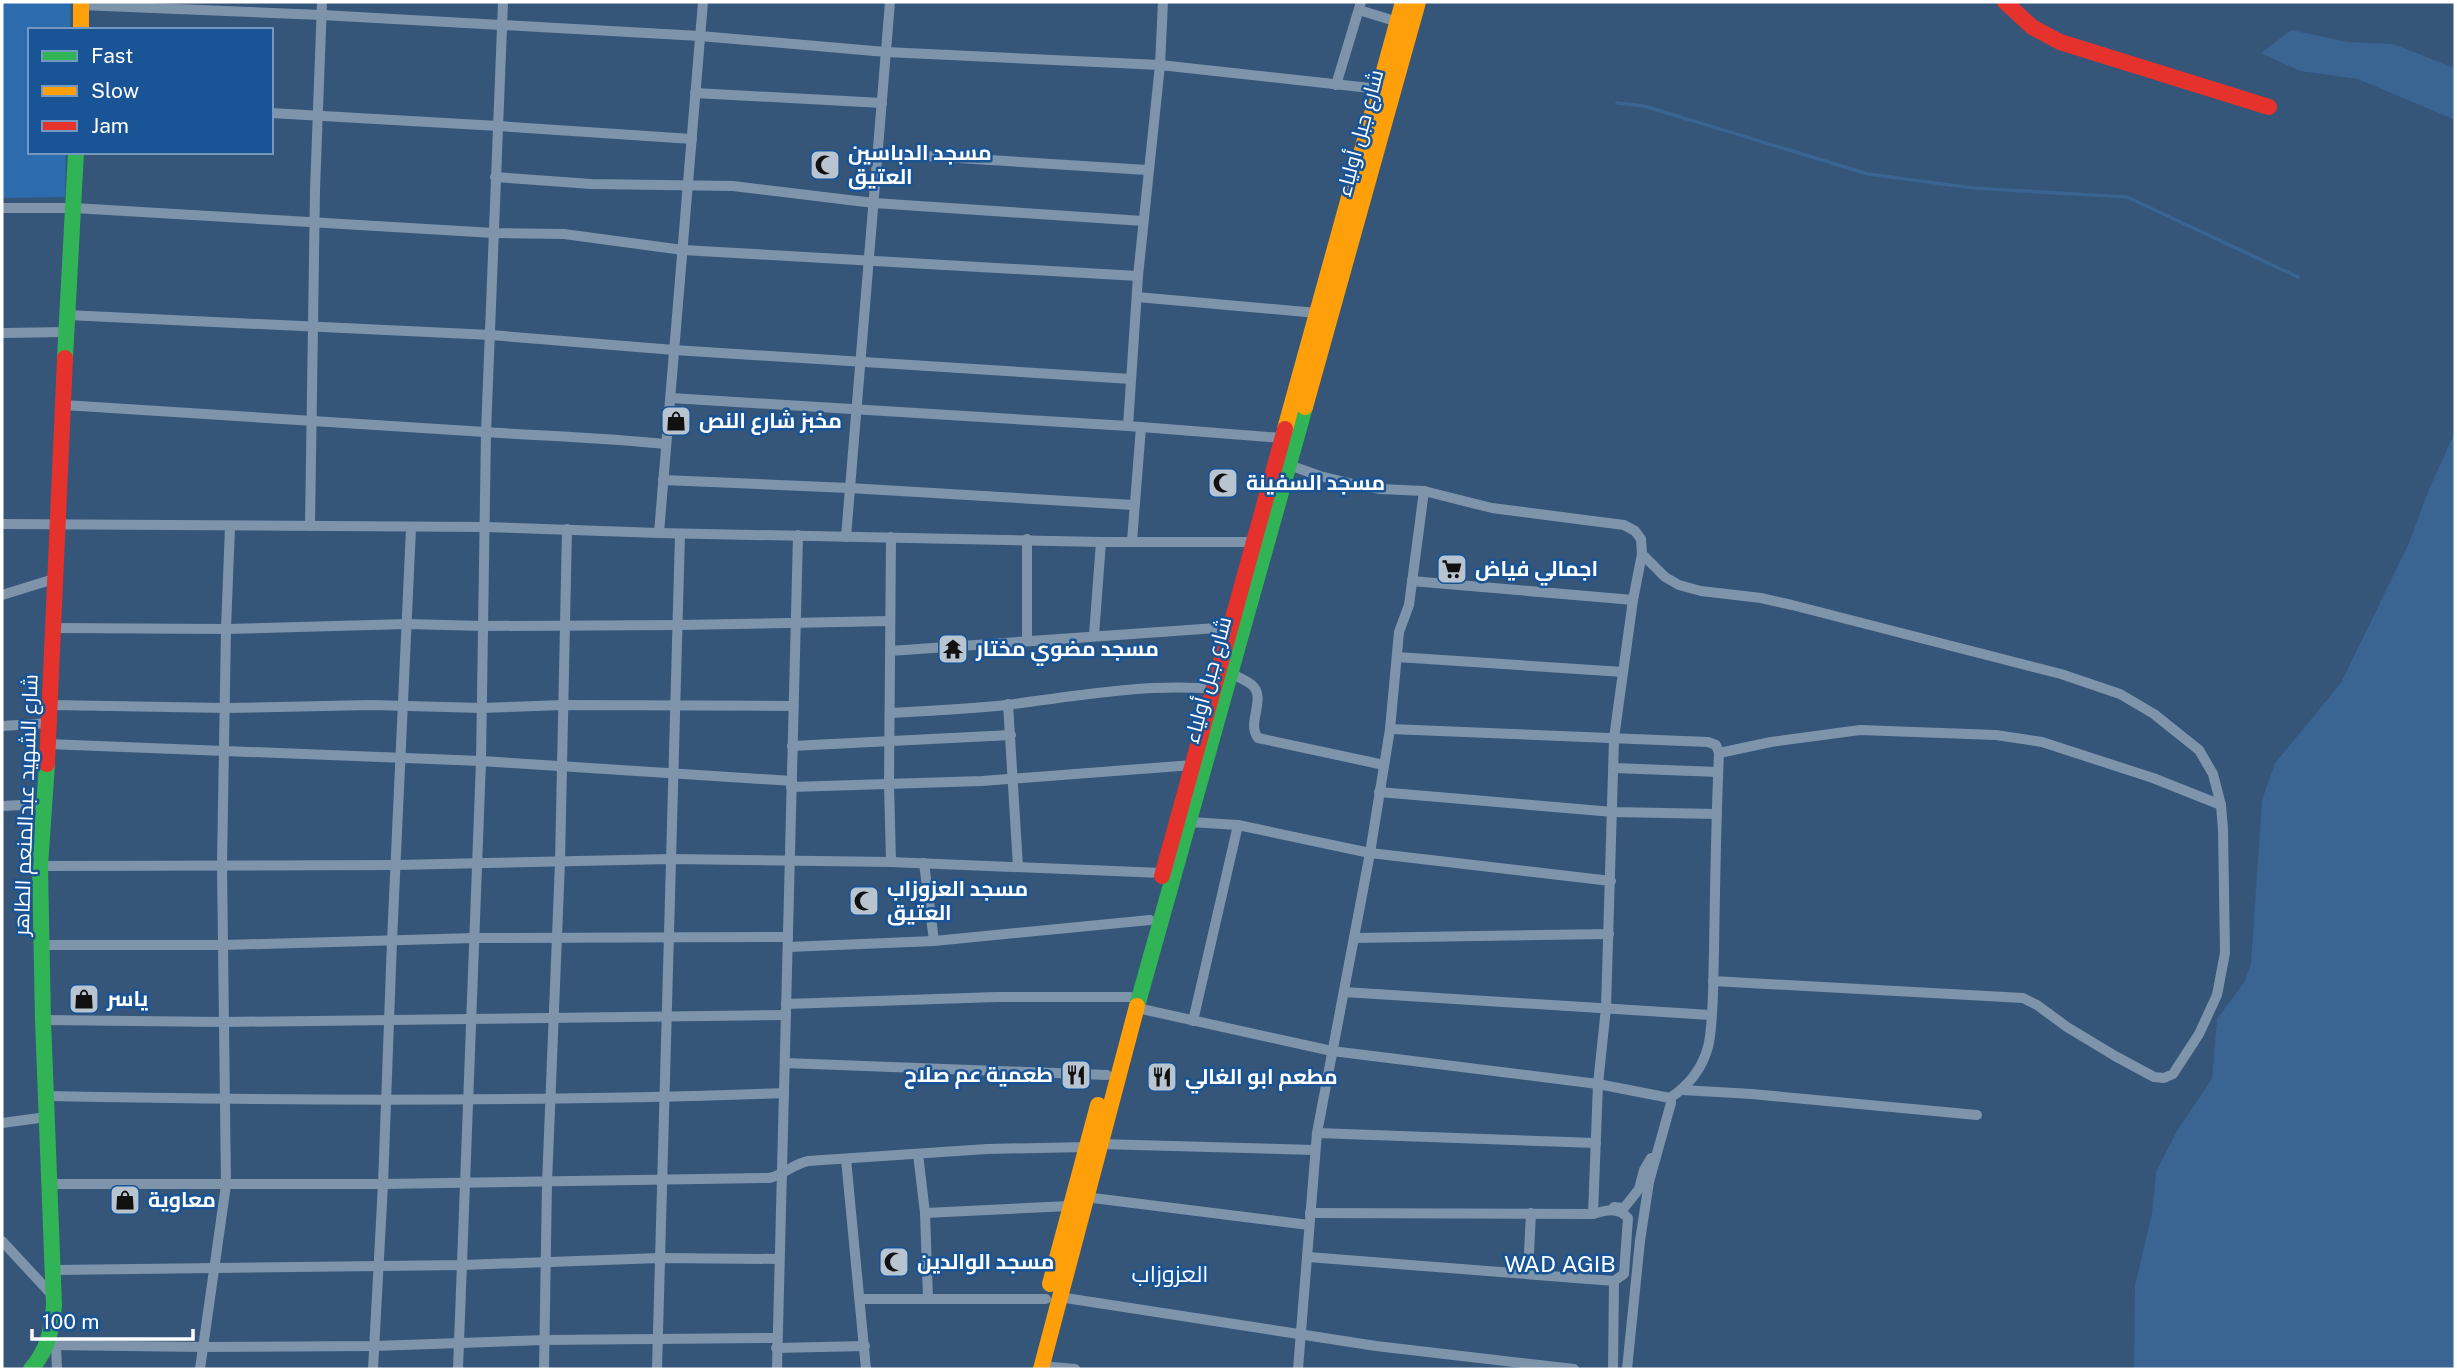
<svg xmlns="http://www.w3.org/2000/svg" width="2457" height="1371" font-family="'Public Sans',Cairo,sans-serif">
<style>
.green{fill:#2c6bac}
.water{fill:#3a6492}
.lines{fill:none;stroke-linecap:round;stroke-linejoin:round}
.stream{stroke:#3a6492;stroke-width:3.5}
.street{stroke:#7e94ab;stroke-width:10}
.fast{stroke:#30b455;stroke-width:16}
.slow{stroke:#ff9f0a;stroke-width:16}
.jam{stroke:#e5322d;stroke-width:16}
.labels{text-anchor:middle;stroke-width:5;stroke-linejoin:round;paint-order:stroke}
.street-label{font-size:21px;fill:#fff;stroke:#185496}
.poi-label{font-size:21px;font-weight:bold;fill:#fff;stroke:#185496;text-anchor:start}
.neighbourhood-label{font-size:23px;fill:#fff;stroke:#185496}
</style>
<rect width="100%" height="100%" fill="#355579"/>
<polygon class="green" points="2,2 71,2 70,30 30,30 30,152 66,152 65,197 2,198"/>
<g class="water">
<polygon points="2291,30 2348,42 2393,44 2455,68 2455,120 2358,79 2300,71 2261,53"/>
<polygon points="2455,432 2455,1369 2134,1369 2135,1286 2152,1213 2156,1172 2177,1131 2212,1079 2217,1019 2245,981 2251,963 2262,800 2275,763 2341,683 2409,543 2430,487"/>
</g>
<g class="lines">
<polyline class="stream" points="1617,103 1644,106 1868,174 1973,188 2127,197 2298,277"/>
<g class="street">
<polyline points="81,5 322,15 700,36 886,52 1160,65 1379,89"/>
<polyline points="1359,10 1398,22"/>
<polyline points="1336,85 1361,2"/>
<polyline points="695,93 882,103"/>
<polyline points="271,113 498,126 692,139"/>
<polyline points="878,153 1147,170"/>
<polyline points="495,177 591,184 733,186 874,203 1143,221"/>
<polyline points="2,208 74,208 494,233 564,234 683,250 1138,276"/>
<polyline points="1137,297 1317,313"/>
<polyline points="67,315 491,335 674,350 1131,379"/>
<polyline points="2,333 66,332"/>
<polyline points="671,398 1128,426 1283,438"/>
<path d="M64,405C204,413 344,423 485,432C545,436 605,438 665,444"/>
<polyline points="1128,426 1138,276 1160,65 1163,2"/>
<polyline points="1289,465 1320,476 1353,484 1380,489 1424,491 1492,508 1624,525 1635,531 1641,539 1642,554 1633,600 1614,738 1606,1008 1598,1084 1593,1214"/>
<polyline points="663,480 849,488 1134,505"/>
<polyline points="2,524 485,527 659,533 1101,542 1255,542"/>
<polyline points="310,526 315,190 322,2"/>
<polyline points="659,533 703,2"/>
<polyline points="846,537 890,2"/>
<polyline points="891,537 889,783 891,862"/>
<polyline points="1027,539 1027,641"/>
<polyline points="1132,541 1141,427"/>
<polyline points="1642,554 1665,577 1679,585 1701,591 1761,598 1792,605 2061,674 2120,694 2154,714 2199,750 2213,774 2221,805 2223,829 2225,953 2217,995 2199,1034 2173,1074 2164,1078 2154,1077 2115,1056 2067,1027 2037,1005 2023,998 1713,981"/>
<polyline points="1412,581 1633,600"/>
<polyline points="2,595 57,578"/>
<polyline points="55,628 226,629 407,624 484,626 679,625 890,621"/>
<polyline points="1094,635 1101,542"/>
<polyline points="890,651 1231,627"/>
<polyline points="1397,657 1623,672"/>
<path d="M1232,674C1238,677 1246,680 1252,685C1267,698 1246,723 1258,738L1384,765"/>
<polyline points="1008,704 1018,867"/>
<polyline points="51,705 226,708 371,705 482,708 563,705 793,706"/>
<path d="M890,713C929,711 968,709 1007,705C1074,696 1147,683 1214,689"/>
<polyline points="2,726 50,723"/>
<path d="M1390,729L1708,742L1716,745L1719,753C1716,819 1715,885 1714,951C1713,977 1714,1024 1708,1047C1702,1069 1688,1086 1670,1098"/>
<polyline points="48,744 481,761 792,781"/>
<polyline points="792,746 1011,735"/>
<polyline points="1719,753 1771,742 1860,730 1996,735 2042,742 2153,778 2221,805"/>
<polyline points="1614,768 1718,772"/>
<polyline points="791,787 982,781 1193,765"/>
<polyline points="1379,792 1613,812 1717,814"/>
<polyline points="2,806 44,804"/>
<polyline points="1190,822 1238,825 1370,853 1611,881"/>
<polyline points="924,863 934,941"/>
<polyline points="40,866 396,865 671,859 891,862 1163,873"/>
<polyline points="1354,938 1609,934"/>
<polyline points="41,945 224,945 474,938 788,937"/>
<polyline points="788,947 934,941 1150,920"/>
<polyline points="1344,992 1711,1015"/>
<polyline points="786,1004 997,997 1130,997"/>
<polyline points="1137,1008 1332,1051 1598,1084 1670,1098 1671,1103 1649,1182 1640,1241 1627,1369"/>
<polyline points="43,1020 224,1022 786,1015"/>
<polyline points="1193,1021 1238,825"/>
<polyline points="785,1063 1107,1075"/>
<polyline points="1682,1090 1752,1094 1977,1115"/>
<path d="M46,1096C293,1101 538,1102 784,1093"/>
<polyline points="2,1123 47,1117"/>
<polyline points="1317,1133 1596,1143"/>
<polyline points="1100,1144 1315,1150"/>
<polyline points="918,1154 925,1213 928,1298"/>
<polyline points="846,1159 866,1369"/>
<path d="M50,1184H383L769,1178C784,1175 793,1164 808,1161L987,1149L1086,1147"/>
<polyline points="1085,1197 1309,1225"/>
<polyline points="1614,1207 1624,1208 1639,1189 1644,1170 1651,1158"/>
<polyline points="925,1213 1070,1206"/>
<path d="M1310,1213L1593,1214C1607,1210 1618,1207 1628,1218L1624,1274L1614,1281L1613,1369"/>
<polyline points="2,1241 54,1297"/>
<polyline points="1308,1257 1614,1281"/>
<polyline points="54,1270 463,1265 660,1258 778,1259"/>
<polyline points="1528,1273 1531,1213"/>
<polyline points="1059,1297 1376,1346 1574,1369"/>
<polyline points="861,1299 1046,1299"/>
<polyline points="48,1345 203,1347 374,1346 545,1340 776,1338"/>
<polyline points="56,1346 57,1369"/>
<polyline points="776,1348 865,1346"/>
<polyline points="1041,1366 1075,1369"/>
<polyline points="200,1369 226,1185 222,865 226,629 230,527"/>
<polyline points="373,1369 383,1184 392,941 411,528"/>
<polyline points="458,1369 481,761 486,432 503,2"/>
<polyline points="544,1369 547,1183 560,862 567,529"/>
<polyline points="657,1369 680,534"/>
<polyline points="777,1369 798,535"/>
<polyline points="1298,1369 1317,1133 1370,853 1390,729 1399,632 1409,605 1424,491"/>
</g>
<g class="fast">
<polyline points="65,358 76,152"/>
<polyline points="1137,1006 1305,407"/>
<path d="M31,1369C48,1350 52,1329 54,1305L43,1020L40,866L47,764"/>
</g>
<g class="slow">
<polyline points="81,2 81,30"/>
<polyline points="1305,407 1418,2"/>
<polyline points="1285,429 1403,2"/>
<polyline points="1050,1284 1098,1105"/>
<polyline points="1041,1369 1137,1006"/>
</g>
<g class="jam">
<polyline points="2005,2 2032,27 2060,42 2269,107"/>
<polyline points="47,764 65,358"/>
<polyline points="1162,876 1285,429"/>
</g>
</g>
<defs>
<g id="mosque-square" transform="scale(1.575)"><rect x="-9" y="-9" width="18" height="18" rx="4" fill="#b8c4d0" stroke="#185496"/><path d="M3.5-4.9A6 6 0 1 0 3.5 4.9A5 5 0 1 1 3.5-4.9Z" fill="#111"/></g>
<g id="shop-square" transform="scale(1.575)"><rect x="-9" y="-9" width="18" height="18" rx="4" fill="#b8c4d0" stroke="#185496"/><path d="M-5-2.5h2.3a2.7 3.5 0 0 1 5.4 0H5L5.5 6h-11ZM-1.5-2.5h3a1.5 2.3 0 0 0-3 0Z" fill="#111"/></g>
<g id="supermarket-square" transform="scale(1.575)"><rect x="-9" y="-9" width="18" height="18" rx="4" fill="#b8c4d0" stroke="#185496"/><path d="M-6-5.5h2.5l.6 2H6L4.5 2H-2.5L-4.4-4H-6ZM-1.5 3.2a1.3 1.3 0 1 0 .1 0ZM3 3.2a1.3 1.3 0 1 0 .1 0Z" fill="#111"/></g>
<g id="temple-square" transform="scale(1.575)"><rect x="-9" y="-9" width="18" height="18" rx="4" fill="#b8c4d0" stroke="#185496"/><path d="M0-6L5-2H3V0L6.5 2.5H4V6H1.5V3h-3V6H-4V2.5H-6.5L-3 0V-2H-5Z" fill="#111"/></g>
<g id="restaurant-square" transform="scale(1.575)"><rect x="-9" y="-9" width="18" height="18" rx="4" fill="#b8c4d0" stroke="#185496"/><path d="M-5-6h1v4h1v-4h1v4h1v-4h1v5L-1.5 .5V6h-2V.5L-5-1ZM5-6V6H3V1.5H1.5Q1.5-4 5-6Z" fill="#111"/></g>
</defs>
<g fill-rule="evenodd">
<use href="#mosque-square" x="825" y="165"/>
<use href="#shop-square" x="676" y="421"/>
<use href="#mosque-square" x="1223" y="483"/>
<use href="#supermarket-square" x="1452" y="569"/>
<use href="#temple-square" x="953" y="649"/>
<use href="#mosque-square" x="864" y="901"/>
<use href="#shop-square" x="84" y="999"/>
<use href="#restaurant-square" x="1076" y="1075"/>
<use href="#restaurant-square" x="1162" y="1077"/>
<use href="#shop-square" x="125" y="1200"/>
<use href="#mosque-square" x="894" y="1262"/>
</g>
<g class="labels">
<g class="street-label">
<text transform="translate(1360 133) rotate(-75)" y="7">شارع جبل أولياء</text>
<text transform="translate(1208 680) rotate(-75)" y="7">شارع جبل أولياء</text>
<text transform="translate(26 805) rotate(-88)" y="7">شارع الشهيد عبدالمنعم الطاهر</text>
</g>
<g class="poi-label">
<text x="848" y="160">مسجد الدباسين<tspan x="848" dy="24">العتيق</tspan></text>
<text x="699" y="428">مخبز شارع النص</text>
<text x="1246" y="490">مسجد السفينة</text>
<text x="1475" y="576">اجمالي فياض</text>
<text x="976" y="656">مسجد مضوي مختار</text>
<text x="887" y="896">مسجد العزوزاب<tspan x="887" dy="24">العتيق</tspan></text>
<text x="107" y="1006">ياسر</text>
<text x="1053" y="1082" text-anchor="end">طعمية عم صلاح</text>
<text x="1185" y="1084">مطعم ابو الغالي</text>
<text x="148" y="1207">معاوية</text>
<text x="917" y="1269">مسجد الوالدين</text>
</g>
<g class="neighbourhood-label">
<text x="1560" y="1272">WAD AGIB</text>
<text x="1170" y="1282">العزوزاب</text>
</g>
</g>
<rect width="2457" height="1371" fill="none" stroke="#ffffff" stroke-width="7"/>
<rect x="28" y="28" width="245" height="126" fill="#185496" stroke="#7498c0" stroke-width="2"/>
<rect x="42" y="51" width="35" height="10" fill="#30b455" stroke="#7498c0" stroke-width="2"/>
<text x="91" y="63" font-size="21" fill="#ffffff">Fast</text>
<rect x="42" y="86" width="35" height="10" fill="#ff9f0a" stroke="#7498c0" stroke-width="2"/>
<text x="91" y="98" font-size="21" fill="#ffffff">Slow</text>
<rect x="42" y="121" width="35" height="10" fill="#e5322d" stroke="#7498c0" stroke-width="2"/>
<text x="91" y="133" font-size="21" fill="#ffffff">Jam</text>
<path d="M32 1329v10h161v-10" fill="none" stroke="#ffffff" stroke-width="3.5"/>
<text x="42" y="1329" font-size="21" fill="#ffffff" stroke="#185496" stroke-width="5" paint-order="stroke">100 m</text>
</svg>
